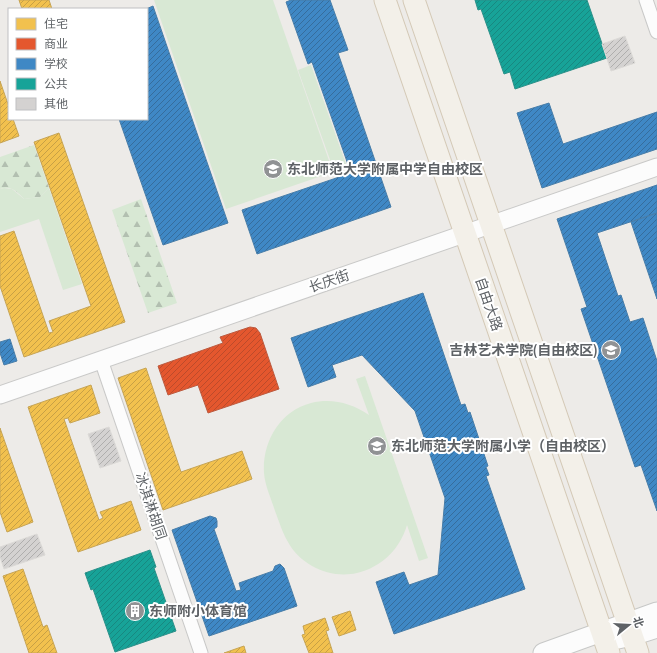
<svg xmlns="http://www.w3.org/2000/svg" width="657" height="653" font-family="'Archivo Narrow','Noto Sans SC',sans-serif">
<style>
.green{fill:#d8e8d4}
.forest{fill:url(#forest-firs)}
.homes{fill:url(#homes-hatch);stroke:#c6a455}
.shops{fill:url(#shops-hatch);stroke:#bc5a3f}
.schools{fill:url(#schools-hatch);stroke:#487da8}
.public{fill:url(#public-hatch);stroke:#2c9089}
.building{fill:url(#building-hatch);stroke:#dcdad7}
.lines{fill:none;stroke-linecap:round;stroke-linejoin:round}
.minor-casing{stroke:#c9c9c8;stroke-width:15}
.tertiary-casing{stroke:#c9c9c8;stroke-width:19}
.secondary-casing{stroke:#c7c8c7;stroke-width:21}
.primary-casing{stroke:#d4c9b6;stroke-width:23}
.minor{stroke:#fcfcfc;stroke-width:13}
.tertiary{stroke:#fcfcfc;stroke-width:17}
.secondary{stroke:#fcfcfc;stroke-width:19}
.primary{stroke:#f3f0e9;stroke-width:21}
.labels{text-anchor:middle;stroke-width:4;stroke-linejoin:round;paint-order:stroke}
.poi-label{font-size:14px;font-weight:bold;fill:#5e6266;stroke:#fff;text-anchor:start}
.street-label{font-size:14px;fill:#5e6266;stroke:#fff}
</style>
<defs>
<pattern id="forest-firs" width="22" height="20" patternUnits="userSpaceOnUse"><rect width="22" height="20" fill="#d8e8d4"/><path d="M5 1l3.5 6h-7zM16 11l3.5 6h-7z" fill="#b2bfb0"/></pattern>
<pattern id="homes-hatch" width="6" height="6" patternUnits="userSpaceOnUse"><rect width="6" height="6" fill="#f2c14e"/><path d="M-1 1l2-2M0 6l6-6M5 7l2-2" fill="none" stroke="#c7a045"/></pattern>
<pattern id="shops-hatch" width="6" height="6" patternUnits="userSpaceOnUse"><rect width="6" height="6" fill="#e4572e"/><path d="M-1 1l2-2M0 6l6-6M5 7l2-2" fill="none" stroke="#bc4b2b"/></pattern>
<pattern id="schools-hatch" width="6" height="6" patternUnits="userSpaceOnUse"><rect width="6" height="6" fill="#3f88c5"/><path d="M-1 1l2-2M0 6l6-6M5 7l2-2" fill="none" stroke="#366d9c"/></pattern>
<pattern id="public-hatch" width="6" height="6" patternUnits="userSpaceOnUse"><rect width="6" height="6" fill="#17a398"/><path d="M-1 1l2-2M0 6l6-6M5 7l2-2" fill="none" stroke="#188880"/></pattern>
<pattern id="building-hatch" width="6" height="6" patternUnits="userSpaceOnUse"><rect width="6" height="6" fill="#d4d2d1"/><path d="M-1 1l2-2M0 6l6-6M5 7l2-2" fill="none" stroke="#afaead"/></pattern>
</defs>
<rect width="100%" height="100%" fill="#edebe8"/>
<g class="green">
<polygon points="154,0 273,0 333,172 226,209"/>
<polygon points="311,65 347,167 334,171 298,70"/>
<polygon points="4,188 12,189 24,199 40,197 49,188 82,284 63,290 39,219 0,232 0,189"/>
<path d="M365,376L428,558L419,561L407,525C400,549 382,567 357,573C331,579 301,566 288,542C282,532 279,521 275,511C271,498 265,486 264,473C262,442 280,411 311,403C332,398 351,403 369,415L356,379Z"/>
</g>
<g class="forest">
<path d="M34,145L49,188L40,197L24,199C17,192 11,185 0,189V157Z"/>
<polygon points="141,199 177,303 148,313 112,210"/>
</g>
<g class="homes">
<polygon points="19,0 49,0 52,9 22,9"/>
<polygon points="0,81 9,107 9,119 13,119 19,136 0,143"/>
<polygon points="59,133 125,322 24,357 0,286 0,236 14,231 49,333 53,332 49,321 91,306 34,142"/>
<polygon points="146,368 181,472 242,451 252,479 163,510 118,378"/>
<polygon points="91,385 100,413 70,423 68,418 64,419 99,520 103,518 100,512 131,501 141,530 78,552 28,407"/>
<polygon points="0,428 33,522 7,532 0,512"/>
<polygon points="23,569 43,627 47,625 57,653 29,653 3,576"/>
<polygon points="350,611 356,630 339,636 332,617"/>
<polygon points="325,618 329,630 326,631 333,653 309,653 302,635 305,634 303,626"/>
<polygon points="244,646 246,653 224,653"/>
</g>
<polygon class="shops" points="250,327 256,328 260,333 279,389 208,413 198,385 168,395 158,366 223,343 220,337"/>
<g class="schools">
<polygon points="291,0 330,0 348,50 338,53 391,207 257,254 242,210 351,173 312,62 308,64 286,2"/>
<polygon points="153,6 228,223 163,245 119,119 147,119 147,9 146,9"/>
<polygon points="549,103 563,144 657,112 657,149 542,188 517,113"/>
<polygon points="657,185 657,213 597,233 618,296 621,295 630,322 643,318 657,361 657,511 641,465 635,467 581,309 587,307 557,219"/>
<polygon points="657,213 657,299 631,222"/>
<polygon points="423,293 461,405 465,404 468,413 470,412 488,466 486,467 489,475 486,476 525,589 394,634 376,582 404,572 409,585 438,575 445,498 415,411 362,355 332,365 336,377 308,387 291,338"/>
<polygon points="10,339 17,361 4,365 0,353 0,342"/>
<polygon points="210,516 216,518 217,521 217,527 214,529 236,591 241,590 239,583 273,571 275,566 280,564 284,568 297,606 209,636 172,530"/>
</g>
<g class="public">
<polygon points="475,0 587,0 607,58 515,89 510,72 504,74 481,9 478,10"/>
<polygon points="150,550 156,567 154,568 176,631 115,652 93,589 91,590 85,573"/>
</g>
<g class="building">
<polygon points="625,36 635,63 611,71 602,44"/>
<polygon points="109,427 121,461 100,468 88,434"/>
<polygon points="37,534 45,555 4,569 0,557 0,547"/>
</g>
<g class="lines">
<g class="minor-casing">
<g id="minor">
<polyline points="646,0 657,32"/>
<polyline points="101,360 201,653"/>
</g>
</g>
<g class="tertiary-casing">
<polyline id="tertiary" points="0,395 657,167"/>
</g>
<g class="secondary-casing">
<g id="secondary">
<polyline points="618,639 632,636 657,628"/>
<polyline points="543,653 657,612"/>
</g>
</g>
<g class="primary-casing">
<g id="primary">
<polyline points="385,0 609,653"/>
<polyline points="414,0 638,653"/>
</g>
</g>
<use href="#minor" class="minor"/>
<use href="#tertiary" class="tertiary"/>
<use href="#secondary" class="secondary"/>
<use href="#primary" class="primary"/>
</g>
<defs>
<g id="school-disc" transform="scale(1)"><circle r="9.5" fill="#909294" stroke="#fff"/><path d="M0-5L7-2L0 1L-7-2ZM-4 1L0 2.5L4 1V4Q0 6-4 4Z" fill="#fff"/></g>
<g id="university-disc" transform="scale(1)"><circle r="9.5" fill="#909294" stroke="#fff"/><path d="M0-5L7-2L0 1L-7-2ZM-4 1L0 2.5L4 1V4Q0 6-4 4Z" fill="#fff"/></g>
<g id="building-disc" transform="scale(1)"><circle r="9.5" fill="#909294" stroke="#fff"/><path d="M-4-6H4V6H1V3H-1V6H-4ZM-2.5-4.3h1.7v1.8h-1.7ZM.8-4.3h1.7v1.8H.8ZM-2.5-1h1.7V.8h-1.7ZM.8-1h1.7V.8H.8Z" fill="#fff"/></g>
</defs>
<g fill-rule="evenodd">
<use href="#school-disc" x="273" y="169"/>
<use href="#university-disc" x="611" y="350"/>
<use href="#school-disc" x="377" y="446"/>
<use href="#building-disc" x="135" y="611"/>
</g>
<g class="labels">
<g class="poi-label">
<text x="287" y="174">东北师范大学附属中学自由校区</text>
<text x="597" y="355" text-anchor="end">吉林艺术学院(自由校区)</text>
<text x="391" y="451">东北师范大学附属小学（自由校区）</text>
<text x="149" y="616">东师附小体育馆</text>
</g>
<g class="street-label">
<text transform="translate(329 281) rotate(-19)" y="5">长庆街</text>
<text transform="translate(489 304) rotate(71)" y="5">自由大路</text>
<text transform="translate(151 506) rotate(71)" y="5">冰淇淋胡同</text>
</g>
</g>
<rect x="8" y="8" width="140" height="112" fill="#ffffff" stroke="#bfc0c2"/>
<rect x="16" y="18" width="20" height="12" fill="#f2c14e" stroke="#bfc0c2"/>
<text x="44" y="28" font-size="12" fill="#5e6266">住宅</text>
<rect x="16" y="38" width="20" height="12" fill="#e4572e" stroke="#bfc0c2"/>
<text x="44" y="48" font-size="12" fill="#5e6266">商业</text>
<rect x="16" y="58" width="20" height="12" fill="#3f88c5" stroke="#bfc0c2"/>
<text x="44" y="68" font-size="12" fill="#5e6266">学校</text>
<rect x="16" y="78" width="20" height="12" fill="#17a398" stroke="#bfc0c2"/>
<text x="44" y="88" font-size="12" fill="#5e6266">公共</text>
<rect x="16" y="98" width="20" height="12" fill="#d4d2d1" stroke="#bfc0c2"/>
<text x="44" y="108" font-size="12" fill="#5e6266">其他</text>
<g transform="translate(629 625) rotate(72)" stroke="#ffffff" stroke-width="3" paint-order="stroke">
<path d="M0-3L7 15L0 10L-7 15Z" fill="#5e6266"/>
<text y="-6" font-size="11" font-weight="bold" text-anchor="middle" fill="#5e6266">北</text>
</g>
</svg>
